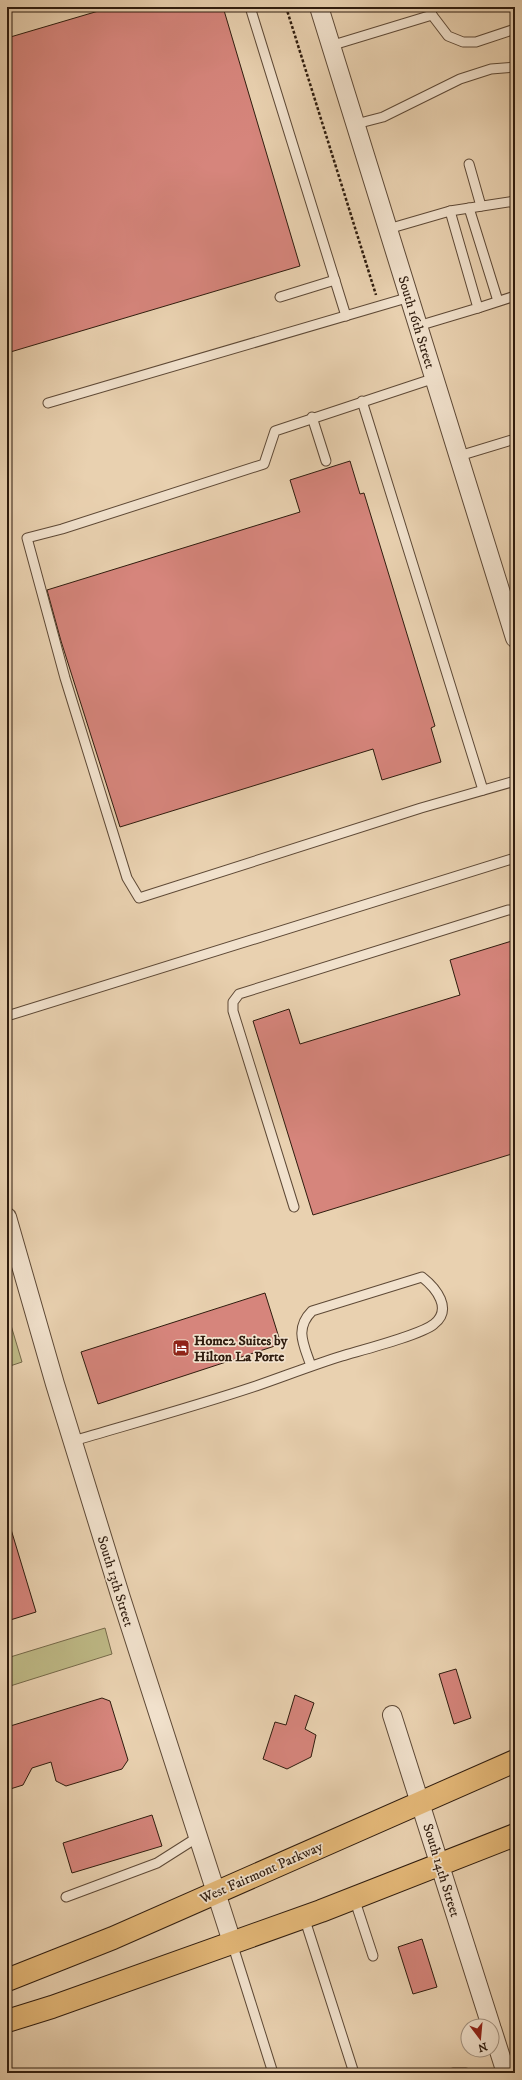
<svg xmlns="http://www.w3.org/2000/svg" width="522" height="2080" font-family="'IM FELL DW Pica',serif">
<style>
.green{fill:#beb986;stroke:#766a4a}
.building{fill:#d6857c;stroke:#2f1c0e}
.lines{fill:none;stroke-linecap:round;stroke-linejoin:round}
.service-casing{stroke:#5e4936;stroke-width:11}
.minor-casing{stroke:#5e4936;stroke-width:20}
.primary-casing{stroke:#2f1c0e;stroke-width:24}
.path{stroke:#2f1c0e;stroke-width:2.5;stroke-dasharray:3 2;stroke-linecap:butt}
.service{stroke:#f1e1cc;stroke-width:9}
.minor{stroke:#f1e1cc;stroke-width:18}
.primary{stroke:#e4b878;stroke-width:22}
.labels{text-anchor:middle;stroke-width:3.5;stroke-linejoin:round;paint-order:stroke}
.street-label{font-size:14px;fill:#2f1c0e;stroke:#f1e1cc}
.poi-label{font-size:14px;font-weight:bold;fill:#2f1c0e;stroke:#f1e1cc;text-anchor:start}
</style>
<rect width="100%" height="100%" fill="#e9d1b0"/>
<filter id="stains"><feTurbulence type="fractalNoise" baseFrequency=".005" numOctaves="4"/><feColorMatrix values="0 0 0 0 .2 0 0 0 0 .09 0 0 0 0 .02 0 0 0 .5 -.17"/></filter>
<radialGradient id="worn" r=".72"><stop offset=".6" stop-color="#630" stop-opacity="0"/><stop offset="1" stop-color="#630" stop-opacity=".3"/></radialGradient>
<g class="green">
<polygon points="7,1312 22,1362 7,1367"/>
<polygon points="105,1628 112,1654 7,1687 7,1658"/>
</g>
<g class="building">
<polygon points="112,7 223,7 300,266 7,353 7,38"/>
<polygon points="350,461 360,494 364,493 435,726 431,728 441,762 382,780 373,749 120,827 61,641 47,590 300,512 290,480"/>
<polygon points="515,940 515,1153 313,1215 253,1021 289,1009 300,1044 460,995 450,960"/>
<polygon points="265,1293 281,1344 98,1404 81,1352"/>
<polygon points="10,1526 36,1612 7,1621 7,1527"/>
<polygon points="456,1669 471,1718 454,1724 439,1674"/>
<polygon points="295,1695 314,1703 305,1729 316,1735 311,1757 287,1769 263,1759 275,1722 286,1725"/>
<polygon points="102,1698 110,1701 128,1760 122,1769 66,1786 56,1781 51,1762 32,1768 23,1785 7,1790 7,1727"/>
<polygon points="152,1815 162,1846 72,1873 63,1843"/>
<polygon points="422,1939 437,1987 413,1994 398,1947"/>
</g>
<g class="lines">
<g class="service-casing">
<g id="service">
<polyline points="250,7 346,316"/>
<polyline points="430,7 432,15 448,36 463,42 476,42 515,29"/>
<polyline points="330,46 432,15"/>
<polyline points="356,124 383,117 460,79 491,69 515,67"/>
<polyline points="469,164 481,206"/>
<polyline points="469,208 498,301"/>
<polyline points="388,229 450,211 515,201"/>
<polyline points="280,297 335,280"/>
<polyline points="478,308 515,296"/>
<polyline points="418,326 478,308 450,211"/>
<polyline points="435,378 275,431 264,464 62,529 27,538 65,678 127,878 139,898 421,808 515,781"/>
<polyline points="362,401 483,790"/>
<polyline points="48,403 410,297"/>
<polyline points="312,417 326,461"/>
<polyline points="459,456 515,439"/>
<polyline points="7,1016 515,858"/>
<polyline points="294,1207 233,1011 233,1002 239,994 508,910 515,910"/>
<path d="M73,1441C134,1423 196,1406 256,1386C285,1376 313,1365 342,1356C362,1350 421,1335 434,1324C453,1309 436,1288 422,1277L312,1311C294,1329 304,1345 311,1366"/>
<polyline points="66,1897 157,1863 198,1837"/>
<polyline points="354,1898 373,1956"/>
<polyline points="304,1917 354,2073"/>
<polyline points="232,1943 273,2073"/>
<polyline points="453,2073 466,2073"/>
</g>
</g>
<g class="minor-casing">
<g id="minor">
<polyline points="319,7 515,638"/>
<polyline points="7,1217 55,1384 121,1598 232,1942"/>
<polyline points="392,1715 491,2026"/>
<polyline points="492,2029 506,2073"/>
</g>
</g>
<g class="primary-casing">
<g id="primary">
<polyline points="7,1980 113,1938 515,1761"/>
<polyline points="7,2021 52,2007 321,1911 515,1835"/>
</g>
</g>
<polyline class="path" points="286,7 376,295"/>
<use href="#service" class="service"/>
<use href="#minor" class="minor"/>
<use href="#primary" class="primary"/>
</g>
<defs>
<g id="hotel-square" transform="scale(0.9)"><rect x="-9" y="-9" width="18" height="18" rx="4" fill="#8f2418" stroke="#f1e1cc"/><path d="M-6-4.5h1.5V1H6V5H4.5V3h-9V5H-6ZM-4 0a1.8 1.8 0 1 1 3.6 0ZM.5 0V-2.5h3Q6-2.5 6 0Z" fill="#fff"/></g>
</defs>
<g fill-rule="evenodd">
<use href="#hotel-square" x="181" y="1348"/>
</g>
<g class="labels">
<g class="street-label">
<text transform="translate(417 322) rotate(73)" y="5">South 16th Street</text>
<text transform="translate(116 1581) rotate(73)" y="5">South 13th Street</text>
<text transform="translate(442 1870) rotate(73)" y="5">South 14th Street</text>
<text transform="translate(261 1872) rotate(-24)" y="5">West Fairmont Parkway</text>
</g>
<g class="poi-label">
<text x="194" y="1345">Home2 Suites by<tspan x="194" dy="16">Hilton La Porte</tspan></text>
</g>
</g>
<rect width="522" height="2080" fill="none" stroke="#e9d1b0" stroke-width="24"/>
<rect x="8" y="8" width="506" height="2064" fill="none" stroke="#2f1c0e" stroke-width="2"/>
<rect x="12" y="12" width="498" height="2056" fill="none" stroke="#2f1c0e"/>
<g transform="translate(480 2038) rotate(164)"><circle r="19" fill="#f1e1cc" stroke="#a39280"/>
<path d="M0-3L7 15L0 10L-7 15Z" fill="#8f2418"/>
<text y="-6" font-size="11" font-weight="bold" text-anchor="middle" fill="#2f1c0e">N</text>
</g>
<rect width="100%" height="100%" filter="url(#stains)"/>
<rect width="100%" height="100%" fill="url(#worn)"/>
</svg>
